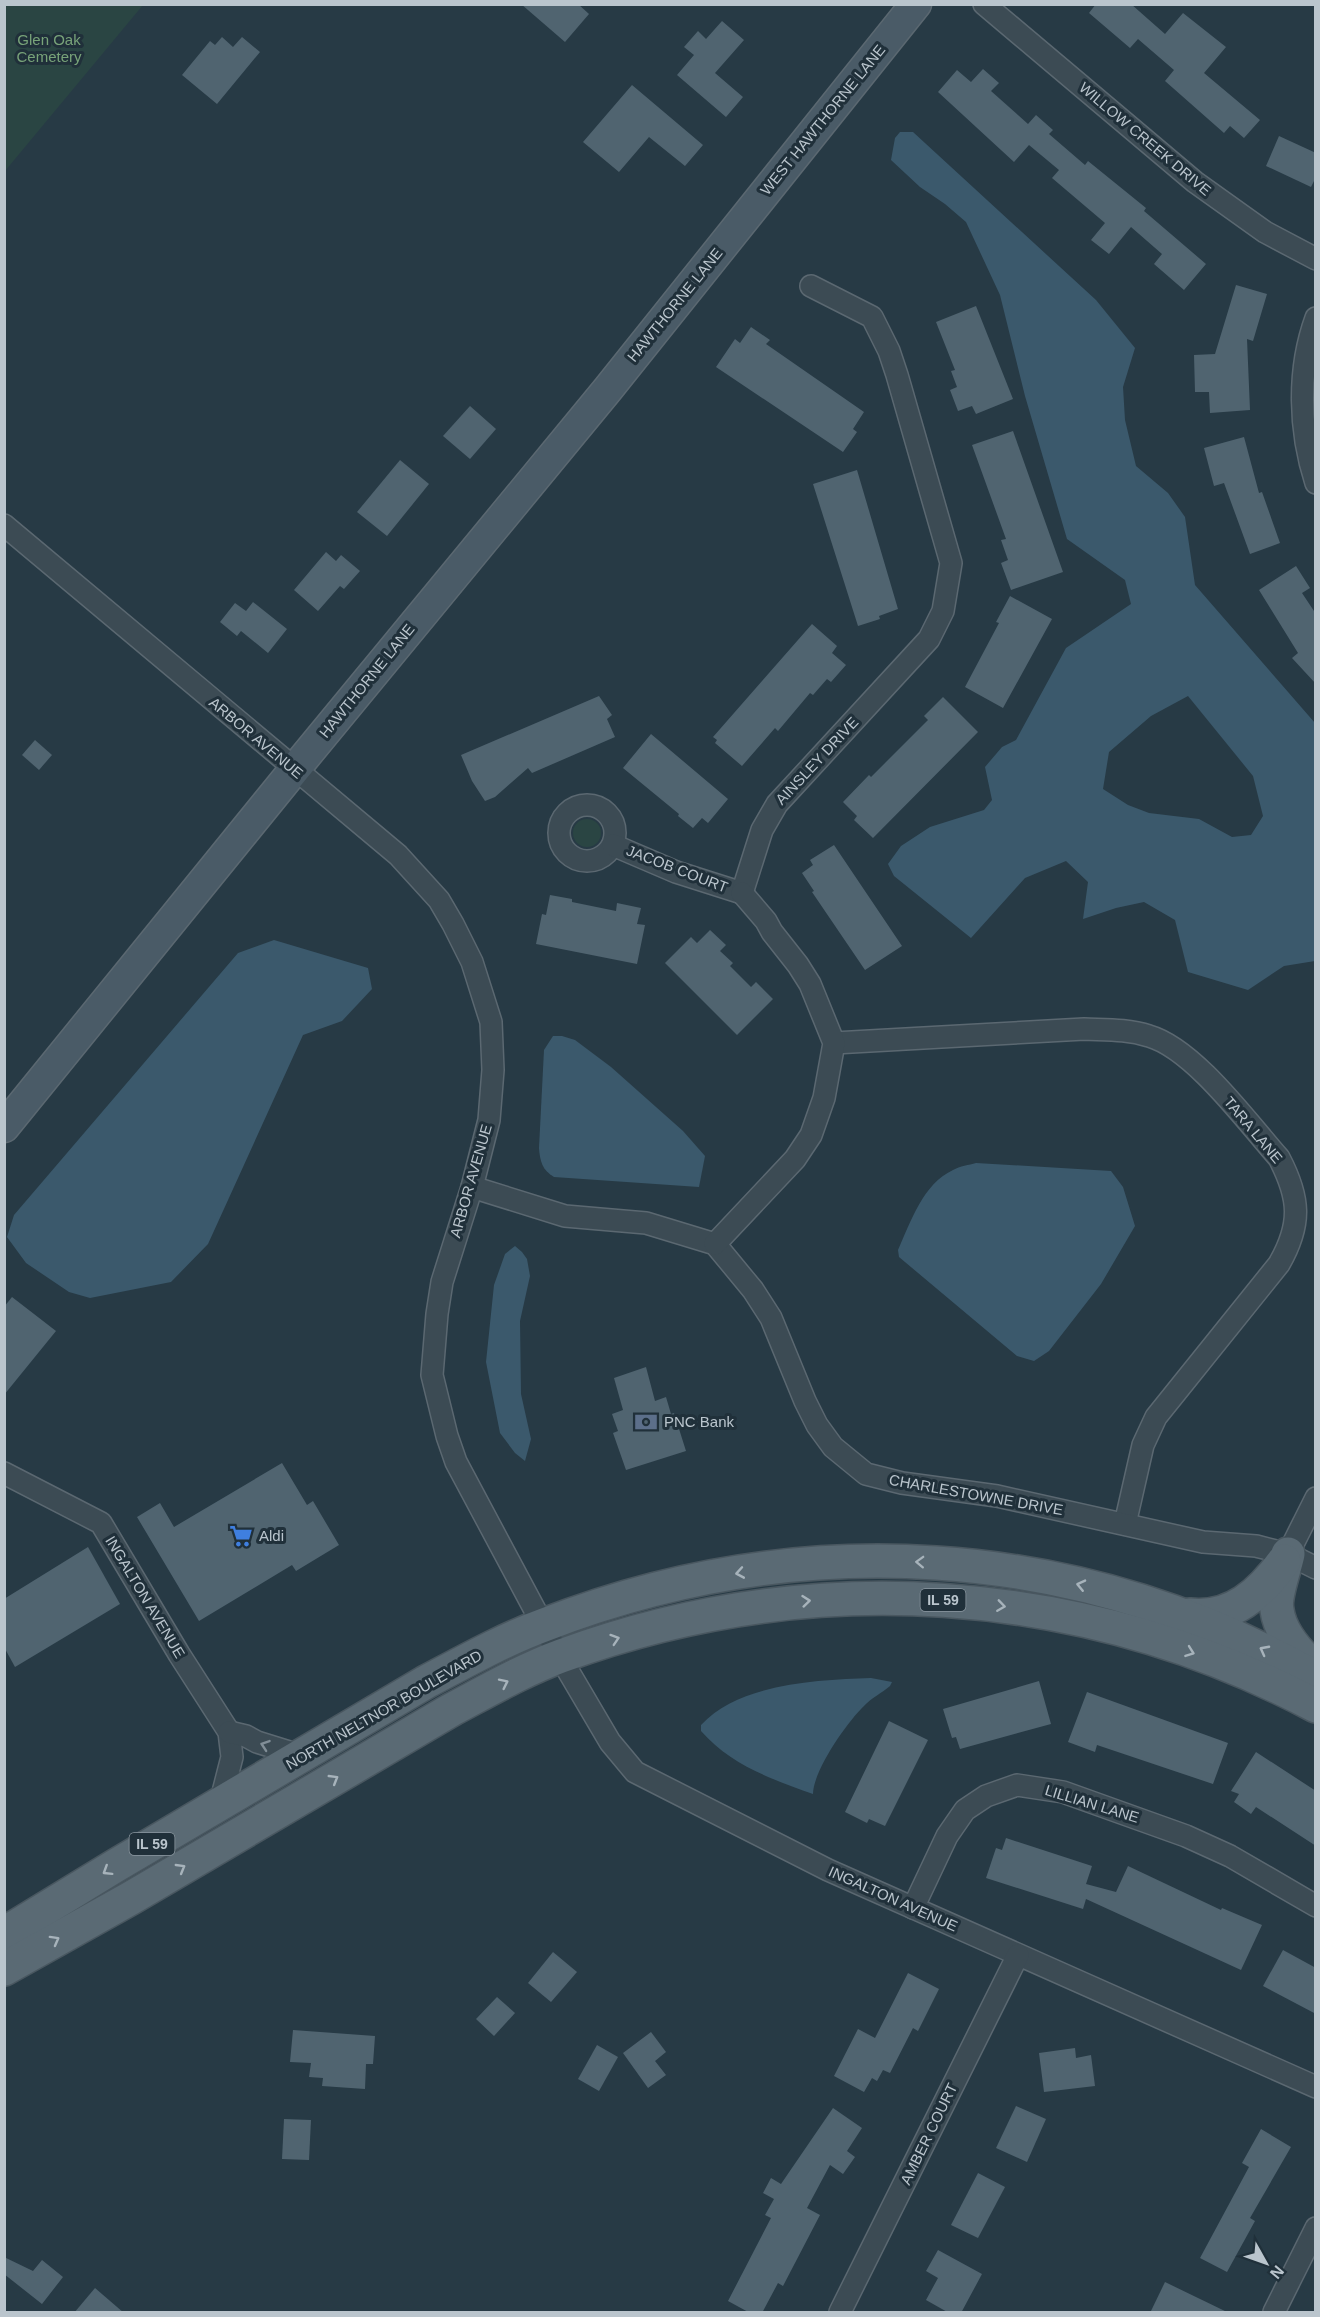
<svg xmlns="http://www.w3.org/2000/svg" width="1320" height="2317" font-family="Helvetica,sans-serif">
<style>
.green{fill:#2a4543}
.water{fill:#3b596c;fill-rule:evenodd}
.building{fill:#506470}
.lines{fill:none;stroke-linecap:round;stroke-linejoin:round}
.street-casing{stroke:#5b6871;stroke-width:24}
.secondary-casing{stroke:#5b6871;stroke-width:33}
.primary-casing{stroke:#495760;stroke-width:36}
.street{stroke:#3c4b54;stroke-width:21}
.secondary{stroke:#4a5b67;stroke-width:30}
.primary{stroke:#5a6a74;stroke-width:33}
.oneway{stroke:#a7b3bb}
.oneway2{stroke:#818e97}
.labels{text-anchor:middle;stroke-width:6;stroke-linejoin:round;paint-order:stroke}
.shield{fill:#20303a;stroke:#8c98a1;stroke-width:1.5}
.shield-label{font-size:14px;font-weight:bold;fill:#bac5cd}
.park-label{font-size:15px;fill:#78a379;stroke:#20303a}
.street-label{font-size:15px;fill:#bac5cd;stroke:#20303a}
.poi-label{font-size:15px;fill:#bac5cd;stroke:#20303a;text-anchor:start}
</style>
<rect width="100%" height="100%" fill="#273a45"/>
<g class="green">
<polygon points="5,4 143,5 5,171 4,5"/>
<circle cx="587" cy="833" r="14"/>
</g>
<g class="water">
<path d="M900,132H913L1096,300L1135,348L1123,387L1125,420L1136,466L1168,493L1185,517L1195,585L1315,723V961L1284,966L1248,990L1188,972L1175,920L1144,902L1116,908L1083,919L1088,882L1066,861L1025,878L971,938L894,876L888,864L901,846L930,827L984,810L992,800L985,767L1002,747L1016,740L1066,648L1131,604L1125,580L1067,539L1025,396L1000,295L966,222L945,204L920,187L891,160L895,138ZM1188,696L1253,776L1263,816L1251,835L1232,837L1199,819L1149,813L1128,805L1103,789L1109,752L1151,716Z"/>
<polygon points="274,940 368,968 372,989 342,1021 303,1035 208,1244 171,1282 90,1298 69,1292 26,1263 7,1237 14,1215 238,953"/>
<path d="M553,1036H562L575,1040L611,1067L683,1131L705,1156L699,1187L554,1177C542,1170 540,1161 539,1148L544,1050Z"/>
<path d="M976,1163L1111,1171L1123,1187L1135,1226L1101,1284L1049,1351L1034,1361L1017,1356L899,1257L898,1250C911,1221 923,1184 953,1170C960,1166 969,1165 976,1163Z"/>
<polygon points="515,1246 522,1252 527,1259 530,1276 520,1321 521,1394 531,1439 525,1461 515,1453 500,1433 486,1362 494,1285 505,1254"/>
<path d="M871,1678L892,1682L890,1686C882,1693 871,1698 864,1706C847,1722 813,1771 813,1794C771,1779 731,1765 701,1731V1725C740,1683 818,1680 871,1678Z"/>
</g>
<g class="building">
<polygon points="521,4 578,4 589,14 565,42"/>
<polygon points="1096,4 1131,4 1165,34 1183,13 1226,47 1204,73 1260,120 1244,138 1230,126 1224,133 1165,81 1174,70 1138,39 1130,48 1089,13"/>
<polygon points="722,21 744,40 715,73 743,97 726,117 677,75 694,55 684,47 698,31 706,39"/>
<polygon points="222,37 233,47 242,37 260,52 217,104 182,75 210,41 215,45"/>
<polygon points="983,69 999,83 991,91 1028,124 1036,115 1053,130 1049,134 1085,165 1088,161 1146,208 1144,211 1206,264 1184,290 1154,264 1162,254 1131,227 1109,254 1091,240 1105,223 1052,178 1059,170 1029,145 1014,162 938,92 957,70 971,82"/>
<polygon points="632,85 703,145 685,166 649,137 619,172 583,142"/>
<polygon points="1279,136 1316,153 1316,177 1311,187 1266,166"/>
<polygon points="1236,285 1267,294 1253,341 1247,339 1250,410 1210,413 1209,392 1195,392 1194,355 1215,354"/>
<polygon points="976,306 1013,399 976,414 972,406 958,411 950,390 957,387 951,371 955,370 936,322"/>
<polygon points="751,327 770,340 766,344 864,412 853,429 857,432 843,452 716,367 735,339 740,343"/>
<polygon points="470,406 496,429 470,459 443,436"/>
<polygon points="1013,431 1063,572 1011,590 1001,563 1008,560 1001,540 1006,539 972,445"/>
<polygon points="1244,437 1259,493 1262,492 1280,543 1250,554 1224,483 1214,486 1204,448"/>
<polygon points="400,460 429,484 387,536 357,512"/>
<polygon points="857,470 898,609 879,616 880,619 858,626 813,484"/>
<polygon points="326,552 336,561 341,555 360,571 344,589 340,586 318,611 294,590"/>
<polygon points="1296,566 1310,588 1302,593 1316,614 1316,684 1292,658 1298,653 1259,590"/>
<polygon points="1010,596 1052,619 1003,708 965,687 999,623 996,622"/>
<polygon points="253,602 287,629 268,653 241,631 237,636 220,622 235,603 246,611"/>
<polygon points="812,624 837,646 832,653 846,665 831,682 827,679 813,695 810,693 778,731 775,728 742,766 715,743 717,740 713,737"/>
<polygon points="599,696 612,715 607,719 615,737 532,773 528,768 495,797 485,801 472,781 461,755"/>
<polygon points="943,697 978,732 873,838 854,820 857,816 843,802 869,775 871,777 928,720 924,716"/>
<polygon points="651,734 728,799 708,823 702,818 693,828 678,816 679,814 623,768"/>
<polygon points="35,740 52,755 39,770 22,755"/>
<polygon points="834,845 902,946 865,970 812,892 814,891 802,873 813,865 810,860"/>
<polygon points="550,895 572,899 572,902 616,911 617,903 641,908 637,924 645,925 637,964 536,944 542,914 546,915"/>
<polygon points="710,930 726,945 720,951 733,963 730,966 751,987 756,982 773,999 737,1035 665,963 691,937 697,943"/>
<polygon points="12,1297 56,1331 4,1395 4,1307"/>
<polygon points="646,1367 655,1401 666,1397 671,1414 674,1413 686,1451 626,1470 613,1433 618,1431 612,1414 623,1410 614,1378"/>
<polygon points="282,1463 307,1505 313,1501 339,1545 296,1571 292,1565 199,1621 137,1517 160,1503 174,1527"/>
<polygon points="88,1547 120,1604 15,1667 4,1647 4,1599"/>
<polygon points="1039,1681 1051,1724 960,1749 956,1737 952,1738 943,1709"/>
<polygon points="1087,1692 1228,1743 1213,1784 1097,1745 1095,1752 1068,1742"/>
<polygon points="889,1721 928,1740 885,1826 869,1819 867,1823 845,1812"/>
<polygon points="1256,1752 1316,1791 1316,1846 1256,1807 1251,1814 1234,1802 1239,1794 1231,1791"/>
<polygon points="1006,1838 1092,1866 1086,1884 1116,1892 1128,1866 1221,1910 1222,1908 1262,1925 1241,1970 1086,1899 1083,1909 986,1878 996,1848 1002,1850"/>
<polygon points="1283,1950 1316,1968 1316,2014 1263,1986"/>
<polygon points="553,1952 577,1972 551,2002 528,1983"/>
<polygon points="908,1973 939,1989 918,2031 913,2028 890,2073 883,2070 877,2081 872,2078 864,2092 834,2076 858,2029 875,2038"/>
<polygon points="497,1997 515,2013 494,2036 476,2019"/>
<polygon points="293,2030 375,2036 373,2064 366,2064 365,2089 322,2086 323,2078 309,2077 311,2063 290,2062"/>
<polygon points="651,2032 666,2052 655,2061 666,2075 648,2088 623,2053"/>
<polygon points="597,2045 618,2057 599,2091 578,2079"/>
<polygon points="1075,2048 1076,2058 1091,2055 1095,2086 1044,2092 1039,2053"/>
<polygon points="1016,2106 1046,2119 1027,2162 996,2148"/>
<polygon points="833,2108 862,2128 847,2151 855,2157 843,2174 830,2165 807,2208 820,2215 783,2286 778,2283 762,2313 750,2313 728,2301 771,2218 765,2215 774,2199 763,2193 771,2178 781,2184"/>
<polygon points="284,2119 311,2120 309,2160 282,2159"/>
<polygon points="1261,2129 1291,2147 1250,2218 1255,2221 1227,2272 1200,2258 1249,2167 1242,2163"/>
<polygon points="978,2173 1005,2187 978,2238 951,2225"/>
<polygon points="938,2250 982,2274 961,2313 949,2313 926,2300 938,2278 926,2271"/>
<polygon points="4,2257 33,2271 42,2260 63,2277 42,2304 4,2274"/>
<polygon points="1165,2282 1229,2313 1150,2313"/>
<polygon points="95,2288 124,2313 74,2313"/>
</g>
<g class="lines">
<g class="street-casing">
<g id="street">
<polyline points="984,4 1195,182 1265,232 1316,259"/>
<path d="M1316,318C1297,370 1299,431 1316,483"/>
<polyline points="4,525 398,855 439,900 453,924 472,962 491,1022 493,1070 489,1120 472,1187 442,1282 437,1314 432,1375 447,1436 456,1462 560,1657 610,1742 635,1772 828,1870 1316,2087"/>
<circle cx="587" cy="833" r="28"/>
<polyline points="613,845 676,872 742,893"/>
<polyline points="742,893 762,830 777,804 929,639 943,611 951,563 897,375 889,351 872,317 811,286"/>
<path d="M834,1043L1084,1029C1106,1030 1127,1029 1149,1036C1194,1049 1247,1122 1279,1158C1300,1198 1302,1224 1279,1264L1156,1417L1143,1445L1125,1524"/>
<polyline points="472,1187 565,1216 646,1223 715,1244 753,1290 771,1318 805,1401 817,1425 833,1447 866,1474 902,1483 997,1496 1203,1542 1256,1546 1288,1554 1316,1568"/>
<polyline points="715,1244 795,1159 811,1135 824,1098 834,1043 810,984 798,965 772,932 766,921 742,893"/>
<polyline points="4,1473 101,1523 179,1654 229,1732 232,1757 220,1804"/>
<polyline points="1288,1554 1316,1498"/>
<polyline points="229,1732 246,1736 257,1742 302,1756"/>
<polyline points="913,1908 947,1836 965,1810 986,1796 1017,1785 1063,1792 1186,1836 1230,1856 1316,1906"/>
<polyline points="840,2312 1018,1955"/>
<polyline points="1274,2312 1316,2228"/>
</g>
</g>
<g class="secondary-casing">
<polyline id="secondary" points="4,1127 294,770 608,389 916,4"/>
</g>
<g class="primary-casing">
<g id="primary">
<path d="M1288,1554C1285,1569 1274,1596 1277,1610C1280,1633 1299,1654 1316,1669"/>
<path d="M1189,1615C1232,1620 1261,1593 1284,1561"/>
<path d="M4,1934L115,1866L426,1682C464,1662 503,1640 544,1625C799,1526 1077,1541 1316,1678"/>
<path d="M4,1969L131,1898L451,1710C487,1691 523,1670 561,1656C810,1565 1081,1582 1316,1706"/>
</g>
</g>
<use href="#street" class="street"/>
<use href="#secondary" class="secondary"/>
<use href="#primary" class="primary"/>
</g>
<defs><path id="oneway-chevron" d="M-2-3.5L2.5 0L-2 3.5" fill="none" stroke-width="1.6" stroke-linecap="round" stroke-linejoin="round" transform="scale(1.5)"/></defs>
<g class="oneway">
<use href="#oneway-chevron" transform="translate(920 1562) rotate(-178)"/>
<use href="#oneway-chevron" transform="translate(740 1573) rotate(170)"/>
<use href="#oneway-chevron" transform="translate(1081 1585) rotate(-167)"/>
<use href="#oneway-chevron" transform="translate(806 1601) rotate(-6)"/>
<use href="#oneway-chevron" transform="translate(1001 1606) rotate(8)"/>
<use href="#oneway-chevron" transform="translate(615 1639) rotate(-18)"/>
<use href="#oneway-chevron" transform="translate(1264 1650) rotate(-152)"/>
<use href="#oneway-chevron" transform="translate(1190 1652) rotate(20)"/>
<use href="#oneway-chevron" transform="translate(504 1683) rotate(-26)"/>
<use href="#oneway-chevron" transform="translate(334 1779) rotate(-31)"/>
<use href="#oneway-chevron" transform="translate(181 1868) rotate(-30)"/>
<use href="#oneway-chevron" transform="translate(107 1871) rotate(148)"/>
<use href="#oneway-chevron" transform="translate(55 1940) rotate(-29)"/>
</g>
<use class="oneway2" href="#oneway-chevron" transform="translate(265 1745) rotate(-161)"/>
<defs>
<g id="bank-bare" transform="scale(1.8)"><path d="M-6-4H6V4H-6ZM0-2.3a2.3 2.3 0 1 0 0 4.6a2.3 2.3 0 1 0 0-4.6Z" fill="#5c6f8a" stroke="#20303a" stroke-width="2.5" paint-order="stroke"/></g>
<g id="supermarket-bare" transform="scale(1.8)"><path d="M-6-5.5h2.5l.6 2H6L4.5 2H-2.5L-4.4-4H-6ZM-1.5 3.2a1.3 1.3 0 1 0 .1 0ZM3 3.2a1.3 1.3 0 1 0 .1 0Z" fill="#3f7fe0" stroke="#20303a" stroke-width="2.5" paint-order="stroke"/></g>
</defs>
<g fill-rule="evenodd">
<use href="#bank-bare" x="646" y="1422"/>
<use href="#supermarket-bare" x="241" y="1536"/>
</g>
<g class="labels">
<g class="shield">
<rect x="920.5" y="1589" width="45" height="22" rx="4.5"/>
<rect x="129.5" y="1833" width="45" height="22" rx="4.5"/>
</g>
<g class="shield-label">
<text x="943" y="1605">IL 59</text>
<text x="152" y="1849">IL 59</text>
</g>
<g class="park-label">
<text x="49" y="45">Glen Oak<tspan x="49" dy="17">Cemetery</tspan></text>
</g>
<g class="street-label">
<text transform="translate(823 120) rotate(-51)" y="5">WEST HAWTHORNE LANE</text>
<text transform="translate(1145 139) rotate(40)" y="5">WILLOW CREEK DRIVE</text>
<text transform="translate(675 305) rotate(-51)" y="5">HAWTHORNE LANE</text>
<text transform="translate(367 681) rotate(-51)" y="5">HAWTHORNE LANE</text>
<text transform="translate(256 738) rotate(40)" y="5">ARBOR AVENUE</text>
<text transform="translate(817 761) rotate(-47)" y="5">AINSLEY DRIVE</text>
<text transform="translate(677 869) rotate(21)" y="5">JACOB COURT</text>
<text transform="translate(1253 1130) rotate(50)" y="5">TARA LANE</text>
<text transform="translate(471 1181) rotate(-74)" y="5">ARBOR AVENUE</text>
<text transform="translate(976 1495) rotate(10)" y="5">CHARLESTOWNE DRIVE</text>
<text transform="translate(145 1597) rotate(59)" y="5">INGALTON AVENUE</text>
<text transform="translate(384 1710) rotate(-30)" y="5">NORTH NELTNOR BOULEVARD</text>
<text transform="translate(1092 1804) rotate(17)" y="5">LILLIAN LANE</text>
<text transform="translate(893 1899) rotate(24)" y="5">INGALTON AVENUE</text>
<text transform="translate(929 2134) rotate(-64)" y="5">AMBER COURT</text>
</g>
<g class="poi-label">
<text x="664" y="1427">PNC Bank</text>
<text x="259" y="1541">Aldi</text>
</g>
</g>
<rect width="1320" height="2317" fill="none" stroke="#bac5cd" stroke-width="12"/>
<g transform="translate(1266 2263) rotate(130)" stroke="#20303a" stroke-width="4.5" paint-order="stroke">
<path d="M0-4.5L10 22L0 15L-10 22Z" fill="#bac5cd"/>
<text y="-9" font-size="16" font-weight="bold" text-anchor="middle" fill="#bac5cd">N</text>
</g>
</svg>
